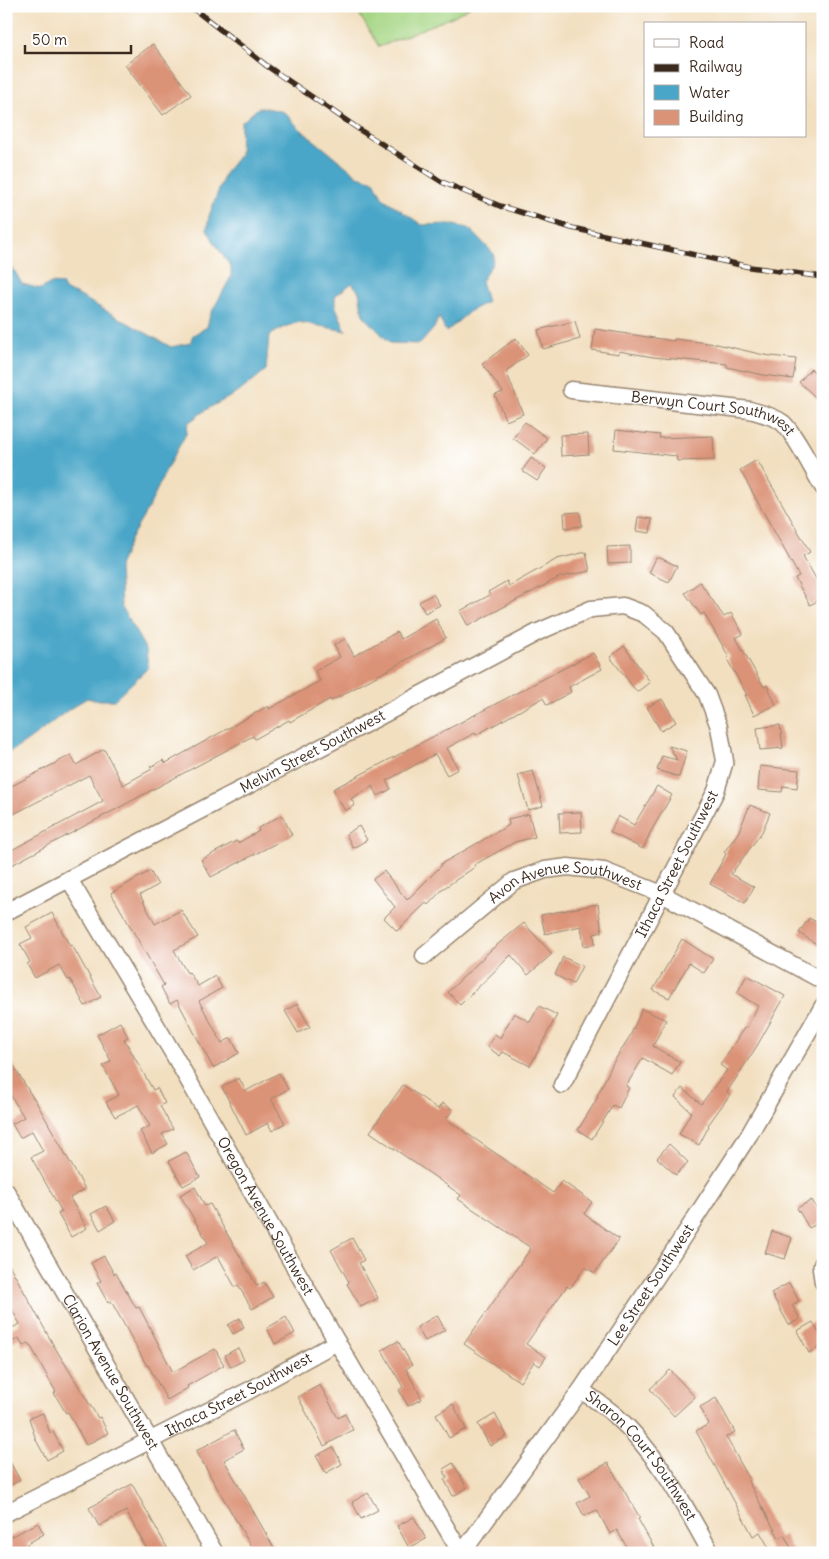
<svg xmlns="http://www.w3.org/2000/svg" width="829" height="1559" font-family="Delius,sans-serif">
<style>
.green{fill:#a6d684;stroke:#708051}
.water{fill:#4aa6c8;stroke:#426873}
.building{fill:#db9377}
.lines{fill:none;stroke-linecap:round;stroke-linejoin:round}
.street-casing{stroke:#96846f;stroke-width:19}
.street{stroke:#fff;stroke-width:16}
.rail-casing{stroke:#3b2a1e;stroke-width:5.5}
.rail{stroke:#fff;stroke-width:4;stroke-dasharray:11;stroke-linecap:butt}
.labels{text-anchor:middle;stroke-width:4;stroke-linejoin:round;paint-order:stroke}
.street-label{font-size:15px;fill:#3b2a1e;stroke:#fff}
</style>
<rect width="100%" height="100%" fill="#fff"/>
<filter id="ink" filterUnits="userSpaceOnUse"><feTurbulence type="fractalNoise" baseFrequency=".02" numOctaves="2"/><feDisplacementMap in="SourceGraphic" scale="10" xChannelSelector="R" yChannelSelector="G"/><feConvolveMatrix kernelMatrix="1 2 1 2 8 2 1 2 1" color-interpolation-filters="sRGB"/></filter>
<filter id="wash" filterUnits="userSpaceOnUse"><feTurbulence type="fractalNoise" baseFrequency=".0096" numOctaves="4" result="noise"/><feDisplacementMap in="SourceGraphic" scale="20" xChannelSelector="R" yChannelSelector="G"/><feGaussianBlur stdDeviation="1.12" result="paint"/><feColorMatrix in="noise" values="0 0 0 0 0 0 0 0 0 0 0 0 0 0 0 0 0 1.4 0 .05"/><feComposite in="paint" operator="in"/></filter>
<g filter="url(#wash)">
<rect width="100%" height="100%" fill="#f2dfc0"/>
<polygon class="green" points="350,6 471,6 454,16 379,47 355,7"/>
<path class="water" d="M258,108H267L284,112L299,128L358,176L374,181L383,198L422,225L449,224L469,228L494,254L492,264L481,281L487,302L470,311L446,332L439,317L434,328L420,344L390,343L363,315L359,292L352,283L335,296V305L346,331L299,322L284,327L269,336L266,370L239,392L207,409L188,423L186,434L167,468L149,507L132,536L119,566L121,606L146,650L148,668L114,700H95L87,698C58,714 36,739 6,754V277L13,268L22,284L41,289L51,283L62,284L65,290L78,295L171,347L190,343L193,335L207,327L210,315L231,277V267L214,242L207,229L209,216L225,173L240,154L241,123Z"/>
<g id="blocks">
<g class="building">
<polygon points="153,44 191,95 163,115 125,65"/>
<polygon points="575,321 580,339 543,349 538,330"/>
<polygon points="595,329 674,341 674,339 717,344 764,355 796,359 793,379 763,375 727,367 727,364 653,357 619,351 619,354 592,350"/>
<polygon points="516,338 528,355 506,371 523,414 506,421 495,395 503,392 482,364"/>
<polygon points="811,369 823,380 823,404 799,382"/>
<polygon points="525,422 547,438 535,454 513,438"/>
<polygon points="616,430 660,435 659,438 713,436 714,460 677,461 676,456 614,449"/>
<polygon points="588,434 589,454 561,456 560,435"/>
<polygon points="531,458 546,468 537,481 522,471"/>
<polygon points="757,460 810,552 803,556 823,591 823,598 810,605 795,578 799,576 740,470"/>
<polygon points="580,512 582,526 565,528 564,513"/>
<polygon points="638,517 652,519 650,533 636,531"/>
<polygon points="630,546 630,563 608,564 607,547"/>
<polygon points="586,552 590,571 560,577 468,626 460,611 490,595 488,592 507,581 509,586 557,559"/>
<polygon points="656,558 660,558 677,566 669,582 649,573"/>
<polygon points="700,582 724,617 731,613 743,634 736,638 764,687 767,685 776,705 754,715 745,695 747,695 727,659 729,657 704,613 701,615 685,593"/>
<polygon points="433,594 440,605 425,613 419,602"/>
<polygon points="436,619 446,638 331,701 330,699 290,722 289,720 255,739 253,736 6,868 6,853 103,801 89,775 6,818 6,789 71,755 76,765 104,749 123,785 152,769 150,767 163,760 166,763 268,706 269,709 320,681 315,671 340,657 334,645 345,639 354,656 397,632 401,639"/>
<polygon points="624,646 650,682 637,692 610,657"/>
<polygon points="593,653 602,669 569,687 571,692 547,705 543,698 476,735 475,733 447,748 458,769 447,775 435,754 386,781 391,789 378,796 373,786 351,799 355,805 345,811 333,789"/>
<polygon points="662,699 676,722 661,731 647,707"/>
<polygon points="780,725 783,748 760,750 757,728"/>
<polygon points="669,746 687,751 679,777 657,770 662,756 677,760"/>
<polygon points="760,766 799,770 797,788 783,786 782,792 758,790"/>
<polygon points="533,771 543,806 528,810 518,775"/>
<polygon points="657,786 672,795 650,833 643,849 610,832 618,816 634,825"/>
<polygon points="750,805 770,813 762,832 731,874 754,887 745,903 710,884 726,854 724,852 738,833"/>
<polygon points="581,812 582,832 560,833 559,813"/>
<polygon points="529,814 535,837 515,842 474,865 475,867 444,888 428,905 426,903 397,931 384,918 395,907 373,879 384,871 407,900 441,866 441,864 509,825 508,819"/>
<polygon points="282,815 292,835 211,877 201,860 236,841 238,843 259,831 258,828"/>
<polygon points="359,826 367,840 353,848 346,834"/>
<polygon points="150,871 158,885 140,895 155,924 181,910 198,937 174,950 187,973 189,972 198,986 215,976 222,988 199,1001 222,1043 231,1038 239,1053 213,1068 177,1000 170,1004 161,987 164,985 111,893"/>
<polygon points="598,904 602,932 594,934 595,944 584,946 581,926 545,934 541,915"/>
<polygon points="52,913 70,946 72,945 101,997 85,1006 70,979 68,980 59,965 35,978 27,964 30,962 20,944 32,938 26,927"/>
<polygon points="809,918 823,926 823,948 799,933"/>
<polygon points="524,923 552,954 528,975 511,955 460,1005 448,992 492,949"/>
<polygon points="682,939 713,959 704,973 689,963 669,998 653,990"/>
<polygon points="563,957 582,966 573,984 555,975"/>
<polygon points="747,975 785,996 757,1046 727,1092 730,1095 708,1125 709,1126 699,1145 679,1134 691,1112 675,1097 682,1088 701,1104 727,1070 720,1065 744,1028 746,1029 758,1006 737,993"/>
<polygon points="297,1004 310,1027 298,1033 285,1011"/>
<polygon points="539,1006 557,1015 530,1066 503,1052 500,1056 487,1047 495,1034 500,1038 514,1013 530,1022"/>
<polygon points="642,1009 666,1020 653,1046 680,1062 672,1075 643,1058 626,1086 629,1088 619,1108 613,1105 592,1139 578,1130 598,1097 597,1096 613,1063 630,1036"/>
<polygon points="120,1022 128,1037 124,1039 153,1090 157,1088 165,1103 160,1106 173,1129 162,1134 168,1144 152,1153 140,1131 150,1126 138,1105 115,1117 106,1102 119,1095 103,1066 111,1061 97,1035"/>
<polygon points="6,1053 33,1098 34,1098 85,1189 70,1198 87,1228 71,1237 58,1214 62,1212 31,1157 43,1151 32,1131 20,1138 12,1124 24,1117 6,1088"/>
<polygon points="279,1073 288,1089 271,1099 285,1123 272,1131 268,1123 246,1135 222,1087 239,1078 246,1091"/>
<polygon points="403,1085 438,1109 442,1103 453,1110 446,1119 553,1193 562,1181 592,1202 584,1214 619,1239 595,1273 585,1267 570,1288 567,1286 526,1344 546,1357 540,1366 534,1362 520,1382 464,1344 531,1248 458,1199 461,1195 370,1132"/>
<polygon points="669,1144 688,1162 676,1175 657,1158"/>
<polygon points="186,1152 200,1177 183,1186 169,1161"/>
<polygon points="195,1187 205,1206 210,1204 257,1286 264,1282 273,1297 252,1309 238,1285 235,1287 218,1256 193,1270 185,1256 208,1243 180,1195"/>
<polygon points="812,1200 823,1221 809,1228 797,1208"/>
<polygon points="106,1206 115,1221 100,1230 91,1214"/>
<polygon points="772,1231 792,1238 785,1259 765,1253"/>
<polygon points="352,1238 364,1260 359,1263 378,1298 361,1307 347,1284 349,1282 331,1250"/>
<polygon points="104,1256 114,1274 116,1273 136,1308 139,1307 173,1372 215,1349 224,1365 187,1386 188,1388 167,1400 148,1365 147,1366 111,1301 108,1303 97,1283 101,1281 91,1263"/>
<polygon points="6,1259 54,1346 98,1418 100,1417 108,1433 86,1445 68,1412 66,1413 54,1393 56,1392 29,1343 23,1346 19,1338 6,1345 6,1331 20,1324 6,1299"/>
<polygon points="789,1283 799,1301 792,1305 800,1319 789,1325 771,1293"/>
<polygon points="437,1315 445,1330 425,1341 417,1327"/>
<polygon points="286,1317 295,1333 275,1344 267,1328"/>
<polygon points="240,1318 244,1328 233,1334 228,1325"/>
<polygon points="813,1322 823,1341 823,1345 809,1353 797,1331"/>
<polygon points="398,1341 412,1365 406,1369 422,1399 408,1406 399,1390 403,1387 382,1350"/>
<polygon points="238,1348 244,1360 231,1367 225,1355"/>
<polygon points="670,1370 695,1397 674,1416 650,1389"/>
<polygon points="320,1385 338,1418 345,1414 353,1430 324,1446 298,1397"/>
<polygon points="716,1398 735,1432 726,1437 750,1480 748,1481 779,1538 784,1535 794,1553 772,1553 760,1532 753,1536 696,1431 709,1424 700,1407"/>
<polygon points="453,1404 466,1429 449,1438 436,1414"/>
<polygon points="43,1413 50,1433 53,1432 63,1451 47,1460 36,1440 29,1418"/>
<polygon points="495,1414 507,1436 490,1446 478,1424"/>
<polygon points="234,1430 244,1449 224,1460 277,1553 255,1553 196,1451"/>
<polygon points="333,1447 342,1464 326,1473 316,1456"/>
<polygon points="6,1455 20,1480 6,1488"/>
<polygon points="453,1463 467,1488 453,1496 444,1479 447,1477 443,1469"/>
<polygon points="608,1463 640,1518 638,1519 657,1553 630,1553 617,1530 610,1534 597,1510 584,1516 577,1503 590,1496 579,1478"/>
<polygon points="132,1484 144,1506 170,1553 149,1553 126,1511 99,1526 89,1508"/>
<polygon points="368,1493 378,1510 361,1519 352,1502"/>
<polygon points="414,1517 426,1539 409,1548 397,1526"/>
<polygon points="38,1523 44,1534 27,1544 31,1553 9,1553 6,1547 6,1539"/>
</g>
</g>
</g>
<g filter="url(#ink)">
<use href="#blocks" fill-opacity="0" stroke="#96846f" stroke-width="1"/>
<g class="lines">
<g class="street-casing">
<g id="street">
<path id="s1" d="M571,390L750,410C760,413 774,416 783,423C797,437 812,469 823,487"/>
<path id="s2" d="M69,879L174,1055L337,1342L461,1553"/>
<path id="s3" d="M6,912L358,728L538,632L591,609L623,606L644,614L666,632L707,695L719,727L725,761L716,791L562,1085"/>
<path id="s4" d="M424,956L514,881L545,870L568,867L604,871L662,894L823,981"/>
<path id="s5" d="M6,1191L215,1553"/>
<polyline points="823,1262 821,1269 823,1282"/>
<path id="s6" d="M581,1390C592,1398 604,1406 615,1415C657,1452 684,1504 711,1553"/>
<path id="s7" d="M6,1513L250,1390L337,1342"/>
<path id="s8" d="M462,1553L581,1390L679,1243L749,1135L823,1006"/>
</g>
</g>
<use href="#street" class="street"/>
<g class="rail-casing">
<polyline id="rail" points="190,6 267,66 363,132 442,182 500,206 572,228 750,267 823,277"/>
</g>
<use href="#rail" class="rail"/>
</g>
</g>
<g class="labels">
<g class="street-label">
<text dy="5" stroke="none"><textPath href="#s1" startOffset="145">Berwyn Court Southwest</textPath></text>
<text dy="5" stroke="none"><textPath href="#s3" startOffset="346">Melvin Street Southwest</textPath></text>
<text transform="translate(677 864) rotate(-63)" y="5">Ithaca Street Southwest</text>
<text dy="5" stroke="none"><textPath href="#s4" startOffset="168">Avon Avenue Southwest</textPath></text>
<text dy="5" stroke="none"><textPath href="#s2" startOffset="390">Oregon Avenue Southwest</textPath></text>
<text dy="5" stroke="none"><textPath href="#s8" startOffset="328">Lee Street Southwest</textPath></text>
<text dy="5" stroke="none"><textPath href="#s5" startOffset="209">Clarion Avenue Southwest</textPath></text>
<text dy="5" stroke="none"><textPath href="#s7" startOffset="261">Ithaca Street Southwest</textPath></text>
<text dy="5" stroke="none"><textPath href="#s6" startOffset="90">Sharon Court Southwest</textPath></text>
</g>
</g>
<rect width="829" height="1559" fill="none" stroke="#fff" stroke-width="25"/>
<rect x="644" y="22" width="162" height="115" fill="#ffffff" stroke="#b1aaa5"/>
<rect x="654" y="39" width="25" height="8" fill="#ffffff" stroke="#b1aaa5"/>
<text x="689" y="48" font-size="15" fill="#3b2a1e">Road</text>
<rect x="654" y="64" width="25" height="8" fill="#3b2a1e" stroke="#b1aaa5"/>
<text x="689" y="72" font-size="15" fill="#3b2a1e">Railway</text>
<rect x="654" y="85" width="25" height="15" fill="#4aa6c8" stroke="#b1aaa5"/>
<text x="689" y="98" font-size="15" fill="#3b2a1e">Water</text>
<rect x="654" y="110" width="25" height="15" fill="#db9377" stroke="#b1aaa5"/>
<text x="689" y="122" font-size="15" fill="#3b2a1e">Building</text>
<path d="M25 45v8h106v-8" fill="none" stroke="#3b2a1e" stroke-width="2.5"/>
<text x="32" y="45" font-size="15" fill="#3b2a1e" stroke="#ffffff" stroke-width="4" paint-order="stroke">50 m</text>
</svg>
